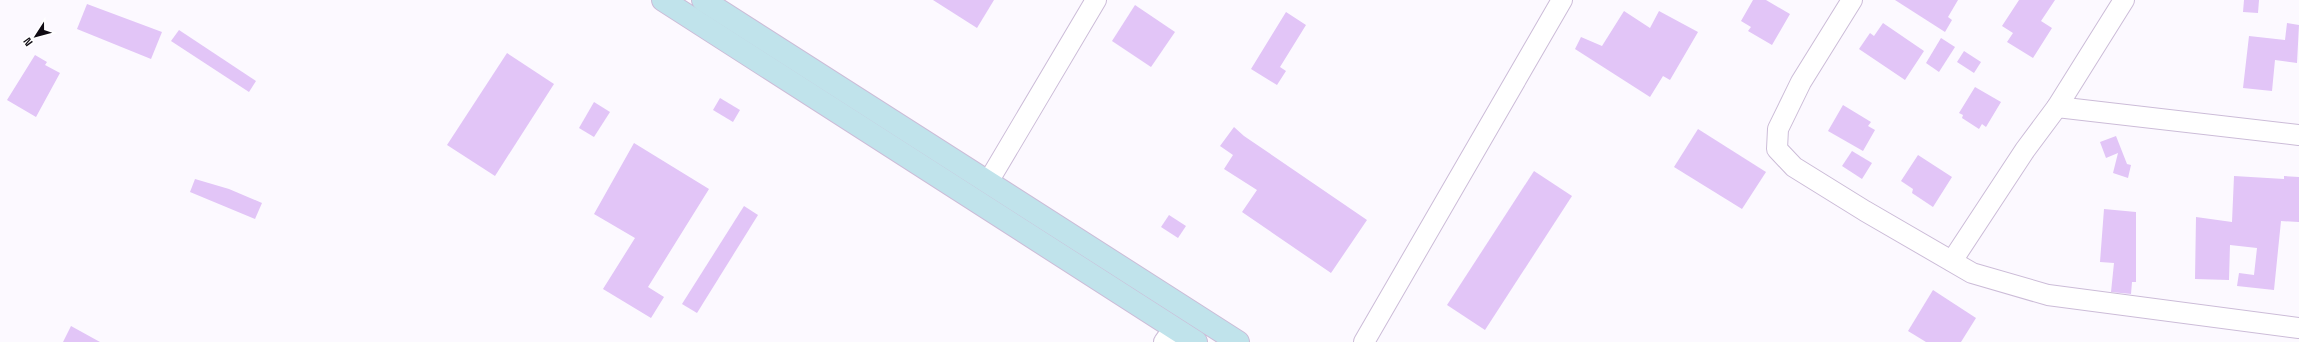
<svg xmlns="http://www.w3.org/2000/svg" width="2299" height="342" font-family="'Space Grotesk',sans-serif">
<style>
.building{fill:#e2c5f7}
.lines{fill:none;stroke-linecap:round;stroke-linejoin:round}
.street-casing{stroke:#ccbcd8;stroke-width:22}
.secondary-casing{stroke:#ccbcd8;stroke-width:24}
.street{stroke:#fff;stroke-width:20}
.secondary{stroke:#c0e3eb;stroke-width:22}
</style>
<rect width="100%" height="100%" fill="#fcf9ff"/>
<g class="building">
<polygon points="933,0 994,0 977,28"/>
<polygon points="1753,0 1766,0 1790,14 1772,45 1748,31 1751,27 1741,21"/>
<polygon points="1895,0 1958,0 1948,17 1952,20 1945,32"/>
<polygon points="2019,0 2055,0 2041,21 2052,28 2033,58 2007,42 2013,33 2002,26"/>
<polygon points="2244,0 2259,0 2258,13 2243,12"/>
<polygon points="87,4 162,32 151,59 77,29"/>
<polygon points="1135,5 1175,32 1151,67 1112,41"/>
<polygon points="1624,11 1650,28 1659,11 1698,32 1670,80 1663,76 1650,97 1575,49 1581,37 1602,46"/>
<polygon points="1286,12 1306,25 1280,67 1286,71 1277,85 1251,69"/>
<polygon points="1883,23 1924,51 1905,80 1859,49 1870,33 1874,36"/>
<polygon points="2287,23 2299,25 2297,63 2275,60 2272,91 2243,88 2249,36 2285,40"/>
<polygon points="179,30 256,81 249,92 171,41"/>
<polygon points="1941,38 1955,47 1939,72 1926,63"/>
<polygon points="1964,51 1981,62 1974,73 1957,62"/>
<polygon points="507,53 554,84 495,176 447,145"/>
<polygon points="35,55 47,62 45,65 60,73 36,117 7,100"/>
<polygon points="1975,87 2001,102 1986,127 1982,124 1979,129 1962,118 1963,115 1959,113"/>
<polygon points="720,98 740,110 733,122 713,110"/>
<polygon points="594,102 610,112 594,137 579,128"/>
<polygon points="1843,105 1871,122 1868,126 1875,130 1863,151 1828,131"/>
<polygon points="1234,127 1244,136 1367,220 1331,273 1242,212 1257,190 1224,169 1233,155 1220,146"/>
<polygon points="1698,129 1766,172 1742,209 1674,167"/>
<polygon points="2116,136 2127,164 2131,165 2128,178 2113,173 2118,153 2106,158 2100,142"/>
<polygon points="634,143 709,189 648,287 664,297 651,318 603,289 635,238 594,214"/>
<polygon points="1852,151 1872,163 1862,179 1842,166"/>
<polygon points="1918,155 1952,177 1933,207 1912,193 1913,189 1901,181"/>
<polygon points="1534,171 1572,196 1485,330 1447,305"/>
<polygon points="2234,176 2284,179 2284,176 2299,177 2299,222 2281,221 2274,290 2237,286 2239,273 2254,275 2257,248 2230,245 2229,280 2195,279 2196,217 2232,222"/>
<polygon points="195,179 229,189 262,203 255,219 190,192"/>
<polygon points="744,206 758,215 697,313 682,304"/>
<polygon points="2104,209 2136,212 2136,282 2132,282 2131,294 2111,292 2114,263 2100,262"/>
<polygon points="1169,215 1186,226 1178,238 1161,227"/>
<polygon points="1933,290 1976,318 1961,342 1926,342 1908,331"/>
<polygon points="71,326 100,342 63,342"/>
</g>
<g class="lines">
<g class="street-casing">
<g id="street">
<polyline points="1852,0 1801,82 1778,129 1777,149 1794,167 1865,211 1972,273 2048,295 2299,328"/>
<polyline points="2057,107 2299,135"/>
<polyline points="988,182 1096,0"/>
<polyline points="1952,261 2025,150 2057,107 2124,0"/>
<polyline points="1164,342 1174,328"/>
<polyline points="1364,342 1562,0"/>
</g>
</g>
<g class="secondary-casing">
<g id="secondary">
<polyline points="663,0 1196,342"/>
<polyline points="703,0 1238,342"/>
</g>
</g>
<use href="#street" class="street"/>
<use href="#secondary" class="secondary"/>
</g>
<g transform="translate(36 36) rotate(234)" stroke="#ffffff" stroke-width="3" paint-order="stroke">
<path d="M0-3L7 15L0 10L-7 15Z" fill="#0f0a13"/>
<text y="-6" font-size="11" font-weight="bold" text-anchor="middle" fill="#0f0a13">N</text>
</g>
</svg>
